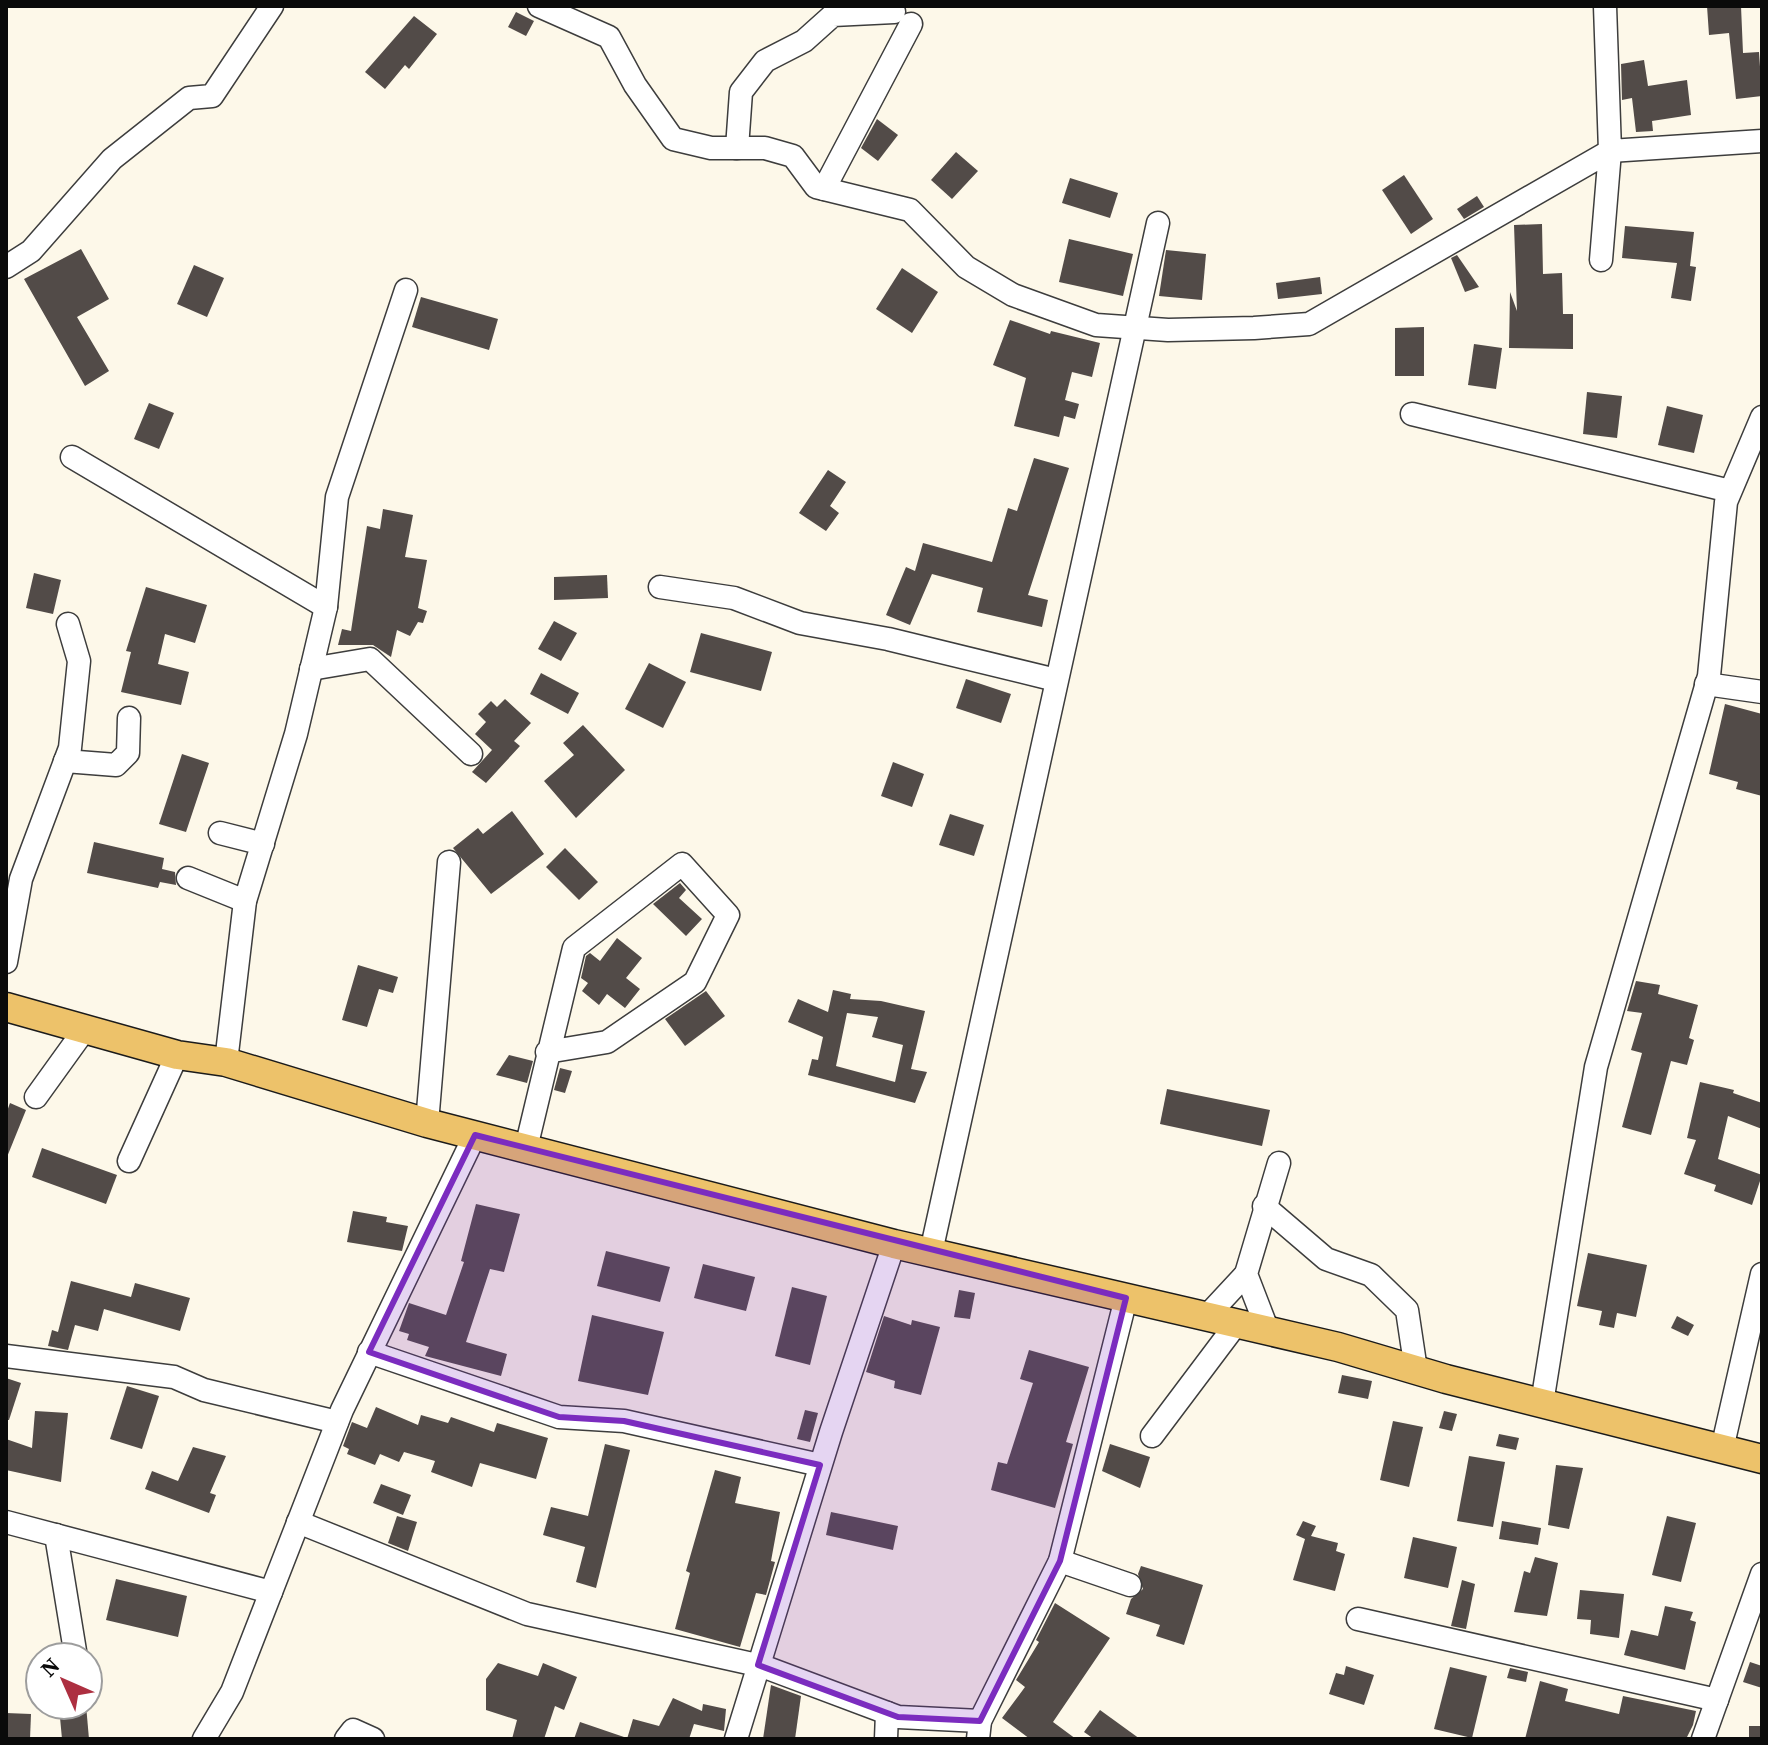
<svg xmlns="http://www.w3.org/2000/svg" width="1768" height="1745" font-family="'Source Serif 4',serif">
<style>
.building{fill:#524b48;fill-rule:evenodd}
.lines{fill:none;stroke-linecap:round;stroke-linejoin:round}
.minor-casing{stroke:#3d3d3d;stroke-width:25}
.major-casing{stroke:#1b1b1b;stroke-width:31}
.minor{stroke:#fff;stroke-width:22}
.major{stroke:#edc26a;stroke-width:28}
.marked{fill:#7b2cbf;fill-opacity:0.2;stroke:#7b2cbf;stroke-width:6;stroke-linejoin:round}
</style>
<rect width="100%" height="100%" fill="#fdf8e9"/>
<g class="building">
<polygon points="1707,6 1741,6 1743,53 1759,52 1762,96 1736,99 1729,33 1709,35"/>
<polygon points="516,12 534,21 526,36 508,27"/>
<polygon points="414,16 437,34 409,69 405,65 385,89 365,72"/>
<polygon points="1644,60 1648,86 1687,80 1691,115 1652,121 1653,131 1636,132 1632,98 1622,100 1621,64"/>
<polygon points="877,119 898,135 878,161 861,148"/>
<polygon points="956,152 978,171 952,199 931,180"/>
<polygon points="1404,175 1433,219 1411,234 1382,190"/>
<polygon points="1070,178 1118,193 1110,218 1062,203"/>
<polygon points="1477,196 1484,207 1464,219 1457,209"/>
<polygon points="1542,224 1543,274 1562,273 1563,314 1573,314 1573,349 1509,348 1510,292 1517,311 1514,225"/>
<polygon points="1625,226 1694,232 1690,266 1696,267 1691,301 1671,298 1677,263 1622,258"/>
<polygon points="1069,239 1133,254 1123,296 1059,282"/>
<polygon points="81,249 109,299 77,317 109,371 85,386 24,279"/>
<polygon points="1166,250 1206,254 1202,300 1159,296"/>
<polygon points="1457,255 1479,287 1465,292 1451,258"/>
<polygon points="194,265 224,278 207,317 177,304"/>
<polygon points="902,268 938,292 912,333 876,309"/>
<polygon points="1320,277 1322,294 1278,299 1276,283"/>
<polygon points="421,297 498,319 489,350 412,327"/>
<polygon points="1010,320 1050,334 1051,331 1100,343 1092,377 1072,372 1065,400 1079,404 1075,419 1064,416 1059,437 1014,426 1026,378 993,365"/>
<polygon points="1424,327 1424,376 1395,376 1395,328"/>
<polygon points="1474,344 1502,348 1496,389 1468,385"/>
<polygon points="1587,392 1622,396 1617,438 1583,434"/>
<polygon points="149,403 174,413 159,449 134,439"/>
<polygon points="1667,406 1703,415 1694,453 1658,445"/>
<polygon points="1034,458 1069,468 1028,595 1048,600 1042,627 977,612 983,588 932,574 910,625 886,615 906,567 915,571 923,543 992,562 1008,508 1017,511"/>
<polygon points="828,470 846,482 830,506 839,513 826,531 799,513"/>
<polygon points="383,509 413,515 405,557 427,560 418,608 427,611 423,623 418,622 410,636 397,630 391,657 373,645 338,645 342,629 351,631 367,526 380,529"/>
<polygon points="34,573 61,580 53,614 26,608"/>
<polygon points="607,575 608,598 554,600 554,577"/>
<polygon points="146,587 207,605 195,643 165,634 158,664 189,672 181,705 121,692 131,652 126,651"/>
<polygon points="554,621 577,633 561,661 538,649"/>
<polygon points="701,633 772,652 761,691 690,672"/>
<polygon points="649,663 686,682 663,728 625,709"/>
<polygon points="541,673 579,693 568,714 530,694"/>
<polygon points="966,679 1011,694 1001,723 956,708"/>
<polygon points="505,699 531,723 514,741 520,746 486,783 472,772 492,750 475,734 486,722 478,714 491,701 497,707"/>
<polygon points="1725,704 1762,714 1762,796 1736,789 1738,782 1709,774"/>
<polygon points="583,725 625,770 576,818 544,781 574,755 563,743"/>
<polygon points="182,754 209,763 186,832 159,824"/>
<polygon points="893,762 924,774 912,807 881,796"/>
<polygon points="512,811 544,854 491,894 453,848 478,828 483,834"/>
<polygon points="950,814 984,825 974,856 939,845"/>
<polygon points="94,842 164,858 162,869 175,872 176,885 160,882 158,888 87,873"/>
<polygon points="565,848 598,882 579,900 546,867"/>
<polygon points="680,883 686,890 679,898 702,919 686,936 653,904"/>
<polygon points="617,938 642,958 626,978 640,989 625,1008 607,994 599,1005 582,991 588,983 581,978 586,956 590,953 600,961"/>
<polygon points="358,965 398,977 393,993 379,989 367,1027 342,1020"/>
<polygon points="1636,981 1660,985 1658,994 1698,1005 1689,1038 1694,1040 1687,1065 1671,1061 1651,1135 1622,1127 1642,1053 1631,1050 1642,1013 1627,1011"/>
<path d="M833,990L851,994L850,999L881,1001L925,1011L911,1069L927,1072L915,1103L808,1075L812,1059L818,1060L823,1037L788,1022L798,999L828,1012ZM847,1013L878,1017L872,1037L903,1045L895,1082L836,1066Z"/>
<polygon points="706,991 725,1016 685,1046 665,1019"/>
<polygon points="509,1055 533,1061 527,1083 496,1075"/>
<polygon points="560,1068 572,1071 565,1093 554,1090"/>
<polygon points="1700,1082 1734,1090 1733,1093 1762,1103 1762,1129 1728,1116 1718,1159 1762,1175 1752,1205 1714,1191 1716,1185 1684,1174 1696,1140 1687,1138"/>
<polygon points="1167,1089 1270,1110 1262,1146 1160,1124"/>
<polygon points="10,1103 26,1110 7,1157 6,1114"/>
<polygon points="42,1148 117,1175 106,1204 32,1177"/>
<polygon points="476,1204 520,1214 504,1272 490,1269 466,1342 507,1354 501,1376 425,1356 429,1347 407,1340 409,1334 399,1331 409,1303 446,1315 464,1262 461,1261"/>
<polygon points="353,1211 387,1217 386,1222 408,1226 402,1251 347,1242"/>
<polygon points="606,1251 670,1267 660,1302 597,1286"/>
<polygon points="1588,1253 1647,1265 1636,1317 1617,1313 1614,1328 1599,1325 1602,1311 1577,1306"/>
<polygon points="703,1264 755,1277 746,1311 694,1298"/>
<polygon points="71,1281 131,1297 135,1283 190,1298 180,1331 104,1309 98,1331 75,1325 68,1350 48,1346 52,1330 58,1332"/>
<polygon points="792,1287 827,1296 810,1365 775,1356"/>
<polygon points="959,1290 975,1293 970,1319 954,1317"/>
<polygon points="592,1315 664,1332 648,1395 578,1381"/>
<polygon points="884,1316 911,1325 912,1320 940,1327 921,1395 894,1388 895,1381 866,1372"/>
<polygon points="1677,1316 1694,1325 1688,1336 1671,1328"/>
<polygon points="1029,1350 1089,1367 1066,1442 1073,1444 1055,1508 991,1490 998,1462 1007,1464 1033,1383 1020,1379"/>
<polygon points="1342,1375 1372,1381 1368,1399 1338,1393"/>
<polygon points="6,1378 21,1383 9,1420 6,1420"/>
<polygon points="127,1386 159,1396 142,1449 110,1439"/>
<polygon points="376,1407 418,1425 421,1415 448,1423 451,1417 494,1432 497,1423 548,1438 536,1479 480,1463 472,1487 431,1472 435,1461 404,1452 399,1462 380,1454 375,1465 347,1454 349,1449 343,1446 352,1422 367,1428"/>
<polygon points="805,1410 818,1413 810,1442 797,1439"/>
<polygon points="35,1411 68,1413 61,1482 6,1470 6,1439 32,1448"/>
<polygon points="1444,1411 1457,1414 1452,1431 1439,1428"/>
<polygon points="1393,1421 1423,1427 1409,1487 1380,1480"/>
<polygon points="1499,1434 1519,1438 1516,1450 1496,1446"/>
<polygon points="605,1444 630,1450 596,1588 576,1582 585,1547 543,1535 551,1507 588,1516"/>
<polygon points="1110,1444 1150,1457 1140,1488 1102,1471"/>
<polygon points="193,1447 226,1456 210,1493 216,1495 209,1513 145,1489 152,1471 178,1481"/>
<polygon points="1469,1456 1505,1462 1493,1527 1457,1521"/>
<polygon points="1556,1465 1583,1468 1569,1529 1548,1525"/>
<polygon points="715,1470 741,1477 735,1503 780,1512 771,1561 775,1562 766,1595 756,1593 740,1647 675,1629 690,1573 686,1571"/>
<polygon points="381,1484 411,1495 403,1515 373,1503"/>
<polygon points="831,1512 898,1526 893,1550 826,1535"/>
<polygon points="397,1516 417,1522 408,1551 388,1543"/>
<polygon points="1667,1516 1696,1523 1681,1582 1652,1575"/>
<polygon points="1303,1521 1316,1526 1311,1536 1338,1543 1336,1551 1345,1554 1335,1591 1293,1580 1305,1539 1296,1535"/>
<polygon points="1502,1521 1541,1528 1538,1545 1499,1539"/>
<polygon points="1413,1537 1457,1547 1448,1588 1404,1578"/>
<polygon points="1535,1557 1558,1563 1547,1616 1514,1612 1524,1571 1530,1573"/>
<polygon points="1141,1566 1203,1585 1184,1645 1156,1636 1160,1625 1126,1614 1131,1599 1143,1589 1138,1574"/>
<polygon points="116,1579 187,1596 178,1637 106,1620"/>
<polygon points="1462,1580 1475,1584 1466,1629 1451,1626"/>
<polygon points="1580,1590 1624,1594 1619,1638 1590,1634 1591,1620 1577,1619"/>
<polygon points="1055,1603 1110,1638 1053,1722 1076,1739 1030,1739 1002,1718 1025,1687 1016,1680 1039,1642 1036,1640"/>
<polygon points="1665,1606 1693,1612 1690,1620 1696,1622 1685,1670 1624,1655 1631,1630 1658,1636"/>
<polygon points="1750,1662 1762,1666 1762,1688 1743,1682"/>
<polygon points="498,1663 538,1676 543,1663 577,1677 564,1710 555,1706 544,1739 512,1739 517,1720 486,1710 486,1679"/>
<polygon points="1346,1666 1374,1675 1364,1705 1329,1694 1336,1673 1344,1675"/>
<polygon points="1450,1667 1487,1676 1472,1738 1434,1729"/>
<polygon points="1510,1668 1528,1672 1526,1682 1507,1678"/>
<polygon points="1540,1681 1568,1689 1565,1701 1619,1714 1623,1696 1696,1711 1693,1725 1686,1739 1525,1739"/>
<polygon points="771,1685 801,1696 795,1739 763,1739"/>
<polygon points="673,1698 702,1711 703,1704 726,1709 724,1731 694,1724 689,1739 627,1739 633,1719 659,1726"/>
<polygon points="78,1705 86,1705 89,1739 62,1739 59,1707"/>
<polygon points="1100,1710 1140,1739 1094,1739 1084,1732"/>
<polygon points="6,1713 31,1714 30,1739 6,1739"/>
<polygon points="580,1722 624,1737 623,1739 574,1739"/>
<polygon points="1749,1726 1762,1726 1760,1739 1749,1739"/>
</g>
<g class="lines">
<g class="minor-casing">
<g id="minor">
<polyline points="539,6 609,37 635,85 673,139 711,148 765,148 793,156 816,187 910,210 966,267 1013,295 1096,325 1168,330 1254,328 1309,324 1610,151 1601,260"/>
<polyline points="1605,6 1610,151 1762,141"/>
<polyline points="737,148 741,92 765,61 804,41 833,15 894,12"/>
<polyline points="824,189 911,24"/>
<polyline points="6,267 31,251 112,159 189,98 212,96 272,6"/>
<polyline points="1412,414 1730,491"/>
<polyline points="72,457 326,607"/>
<polyline points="660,587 734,598 800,623 888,639 1056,680"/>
<polyline points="311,669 370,659 471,754"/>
<polyline points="1706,684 1762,692"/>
<polyline points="65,761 116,765 128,753 129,718"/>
<polyline points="220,833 263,844"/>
<polyline points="188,878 245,901"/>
<polyline points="6,962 21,879 70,748 79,661 68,624"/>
<polyline points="226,1062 245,901 296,734 326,607 337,497 406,290"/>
<polyline points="36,1097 85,1029"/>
<polyline points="427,1123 449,862"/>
<polyline points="526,1148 574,948 682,864 728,915 695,982 607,1042 547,1052"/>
<polyline points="129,1161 177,1055"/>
<polyline points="1264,1206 1326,1259 1371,1275 1407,1310 1416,1370"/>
<polyline points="931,1252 1158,223"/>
<polyline points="1207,1316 1246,1274"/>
<polyline points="1268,1331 1246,1274 1279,1163"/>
<polyline points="369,1352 559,1417 624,1421 820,1465"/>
<polyline points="6,1356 174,1377 204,1390 337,1422"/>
<polyline points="1542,1403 1596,1067 1709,676 1726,502 1762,417"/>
<polyline points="1152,1436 1237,1323"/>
<polyline points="1722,1449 1762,1274"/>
<polyline points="6,1522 271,1592"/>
<polyline points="298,1522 527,1614 762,1666 898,1717 980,1721"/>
<polyline points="56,1535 76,1657"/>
<polyline points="1060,1561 1130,1585"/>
<polyline points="1358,1619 1717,1700"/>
<polyline points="204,1739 232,1692 342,1410 475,1135"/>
<polyline points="346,1739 353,1730 373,1739"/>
<polyline points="736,1739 831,1432 894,1244"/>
<polyline points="886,1739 887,1713"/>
<polyline points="978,1739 980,1721 1060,1561 1126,1298"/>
<polyline points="1703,1739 1762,1574"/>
</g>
</g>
<g class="major-casing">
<polyline id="major" points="6,1007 177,1055 226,1062 427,1123 894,1244 1338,1347 1446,1379 1762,1459"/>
</g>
<use href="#minor" class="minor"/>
<use href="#major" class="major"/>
</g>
<path class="marked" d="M475,1135L1126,1298L1060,1561L980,1721L898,1717L758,1665L820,1465L624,1421L559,1417L369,1352Z"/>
<rect width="1768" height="1745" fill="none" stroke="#0a0a0a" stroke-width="16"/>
<g transform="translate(64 1681) rotate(315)"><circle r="38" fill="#ffffff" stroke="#9d9d9d" stroke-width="2"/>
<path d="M0-6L14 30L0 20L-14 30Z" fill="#ad2f40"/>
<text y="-12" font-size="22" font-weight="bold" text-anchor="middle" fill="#0a0a0a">N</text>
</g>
</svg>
